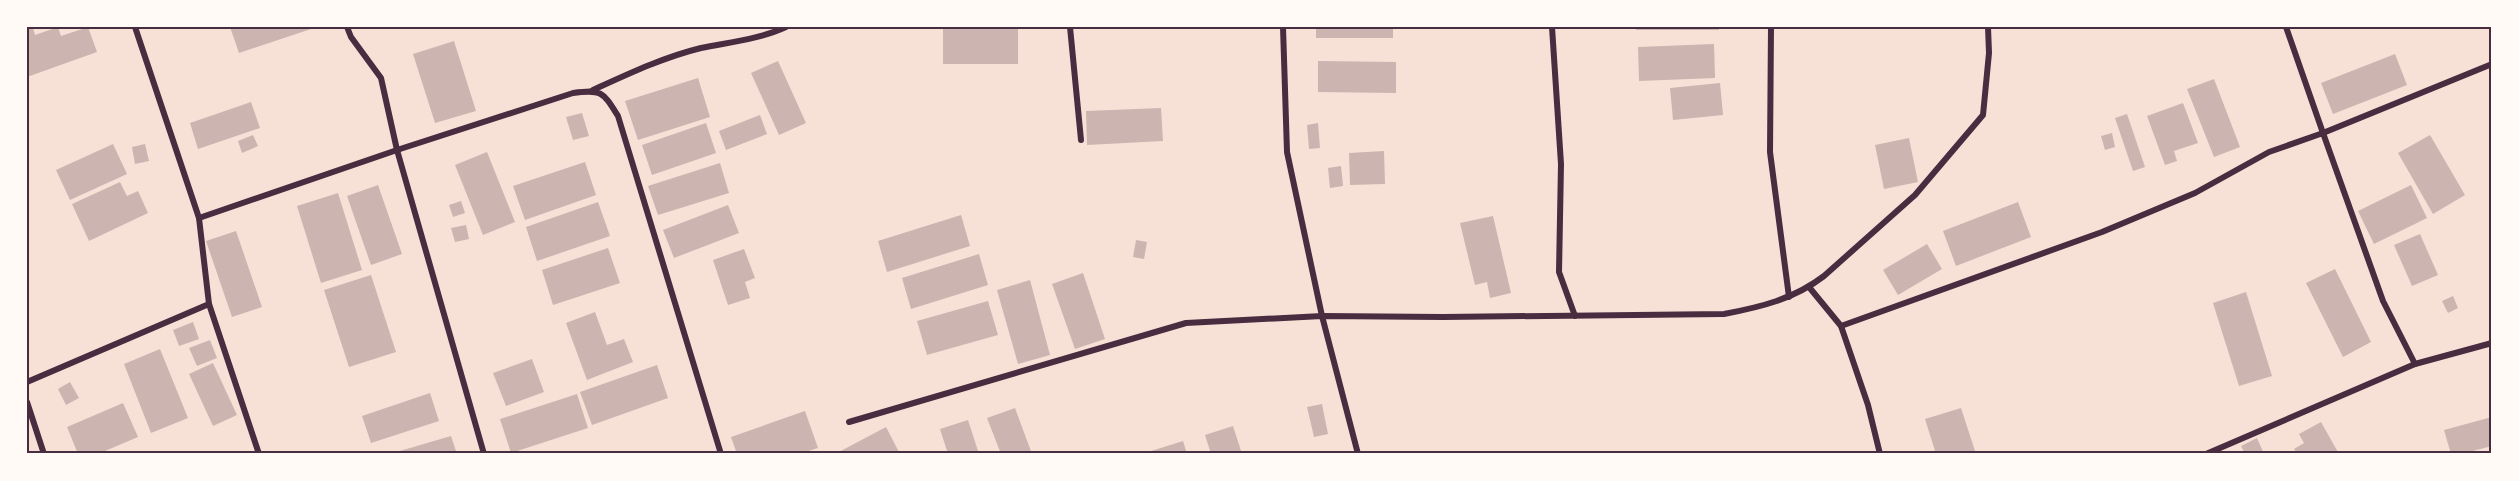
<svg xmlns="http://www.w3.org/2000/svg" width="2519" height="481" font-family="'DejaVu Sans',sans-serif">
<style>
.building{fill:#ccb4b1}
.lines{fill:none;stroke-linecap:round;stroke-linejoin:round}
.minor{stroke:#4a2c40;stroke-width:6}
.neatline{fill:none;stroke:#4a2c40;stroke-width:2}
</style>
<rect width="100%" height="100%" fill="#f7e1d7"/>
<g class="building">
<polygon points="58,27 61,36 88,27 97,52 27,77 27,30 33,28 35,35"/>
<polygon points="230,27 317,27 239,53"/>
<rect x="1316" y="27" width="77" height="11"/>
<rect x="1636" y="27" width="83" height="3"/>
<rect x="943" y="28" width="75" height="36"/>
<polygon points="454,41 476,111 435,123 413,54"/>
<polygon points="1714,44 1715,78 1639,81 1638,47"/>
<polygon points="2395,54 2407,85 2333,114 2321,83"/>
<polygon points="778,61 806,123 779,135 751,73"/>
<polygon points="1318,61 1396,62 1396,93 1318,92"/>
<polygon points="698,78 710,117 638,140 625,101"/>
<polygon points="2214,79 2240,147 2214,157 2187,89"/>
<polygon points="1720,83 1723,115 1673,120 1670,88"/>
<polygon points="251,102 260,128 198,149 190,123"/>
<polygon points="2183,103 2198,143 2174,151 2177,161 2165,165 2147,116"/>
<polygon points="1161,108 1163,141 1087,145 1086,111"/>
<polygon points="582,113 589,136 573,140 566,117"/>
<polygon points="2127,114 2145,167 2133,171 2115,118"/>
<polygon points="760,115 767,134 726,150 719,131"/>
<polygon points="706,123 716,153 652,175 642,145"/>
<polygon points="1318,123 1320,148 1309,149 1307,125"/>
<polygon points="2112,133 2115,147 2105,150 2101,136"/>
<polygon points="253,135 258,146 242,153 238,141"/>
<polygon points="2430,135 2465,195 2433,214 2398,153"/>
<polygon points="1909,138 1918,182 1884,189 1875,145"/>
<polygon points="113,144 127,174 70,200 56,170"/>
<polygon points="145,144 149,161 135,164 132,147"/>
<polygon points="1384,151 1385,184 1350,185 1349,153"/>
<polygon points="487,152 515,222 483,235 455,165"/>
<polygon points="585,162 596,195 525,220 513,186"/>
<polygon points="720,163 729,193 658,215 648,186"/>
<polygon points="1341,166 1343,186 1330,188 1328,168"/>
<polygon points="120,182 127,196 138,191 148,213 89,241 72,204"/>
<polygon points="378,185 402,254 371,265 347,196"/>
<polygon points="2411,185 2427,218 2374,244 2358,211"/>
<polygon points="338,193 362,270 321,283 297,206"/>
<polygon points="461,201 465,213 453,217 449,205"/>
<polygon points="598,202 610,236 537,261 526,227"/>
<polygon points="2018,202 2031,237 1956,266 1943,231"/>
<polygon points="728,205 739,233 674,258 663,230"/>
<polygon points="961,215 970,246 887,272 878,241"/>
<polygon points="1493,216 1511,293 1490,298 1487,282 1475,285 1460,223"/>
<polygon points="466,225 469,239 455,242 451,228"/>
<polygon points="236,231 262,307 232,317 206,241"/>
<polygon points="2420,234 2438,275 2412,286 2394,245"/>
<polygon points="1136,240 1147,242 1144,259 1133,257"/>
<polygon points="1927,244 1942,269 1898,295 1883,270"/>
<polygon points="608,248 620,283 553,305 542,270"/>
<polygon points="744,249 755,278 745,282 750,298 728,305 713,260"/>
<polygon points="979,254 988,285 911,309 902,278"/>
<polygon points="2335,269 2371,342 2343,357 2306,283"/>
<polygon points="1083,273 1105,339 1075,349 1052,284"/>
<polygon points="371,275 396,352 349,367 324,290"/>
<polygon points="1030,280 1050,355 1018,364 997,290"/>
<polygon points="2246,292 2272,376 2239,386 2213,303"/>
<polygon points="2453,296 2458,308 2448,313 2442,301"/>
<polygon points="988,301 998,335 927,355 917,321"/>
<polygon points="595,312 607,345 624,339 633,362 587,380 566,323"/>
<polygon points="193,322 199,339 179,346 173,330"/>
<polygon points="210,340 217,358 197,366 189,348"/>
<polygon points="160,349 188,418 151,433 124,364"/>
<polygon points="532,359 544,392 506,406 493,373"/>
<polygon points="213,363 237,415 213,426 189,374"/>
<polygon points="657,365 668,398 592,425 580,392"/>
<polygon points="70,382 79,398 66,405 58,389"/>
<polygon points="430,393 439,421 371,443 362,416"/>
<polygon points="577,394 588,428 511,453 500,419"/>
<polygon points="123,403 138,437 98,454 78,454 67,427"/>
<polygon points="1322,404 1328,434 1314,437 1307,407"/>
<polygon points="1015,408 1032,454 1001,454 987,418"/>
<polygon points="1961,408 1976,454 1936,454 1925,419"/>
<polygon points="805,411 818,448 799,454 737,454 731,437"/>
<polygon points="2492,417 2492,446 2461,454 2451,454 2444,430"/>
<polygon points="968,420 979,454 948,454 940,429"/>
<polygon points="2321,422 2339,454 2297,454 2294,449 2304,443 2299,434"/>
<polygon points="1233,426 1242,454 1211,454 1205,435"/>
<polygon points="886,427 900,454 835,454"/>
<polygon points="451,436 457,454 393,454 393,453"/>
<polygon points="2257,438 2264,454 2245,454 2241,446"/>
<polygon points="1183,441 1187,454 1149,454 1148,452"/>
</g>
<g class="lines">
<g class="minor">
<polyline points="347,27 351,37 381,78 397,150 484,454"/>
<polyline points="1070,27 1081,140"/>
<polyline points="1283,27 1287,152 1322,316 1358,454"/>
<polyline points="1552,27 1561,164 1559,272 1575,316"/>
<polyline points="1771,27 1770,152 1789,297"/>
<polyline points="2286,27 2323,133 2492,64"/>
<path d="M593,90C628,74 664,57 701,48C730,42 760,39 786,27"/>
<path d="M199,218L397,150L573,93C602,89 603,92 618,116L721,454"/>
<polyline points="1809,287 1841,326 1868,405 1880,454"/>
<polyline points="209,304 259,454"/>
<polyline points="1841,326 2102,232 2195,193 2269,152 2323,133 2383,301 2415,364"/>
<polyline points="27,382 209,304 199,218 135,27"/>
<polyline points="27,402 44,454"/>
<path d="M849,422L1186,323L1322,316L1443,317L1724,314C1761,307 1794,299 1824,276L1915,195L1983,115L1989,53L1988,27"/>
<polyline points="2206,454 2415,364 2492,343"/>
</g>
</g>
<rect width="2519" height="481" fill="none" stroke="#fffaf5" stroke-width="57"/>
<rect x="28" y="28" width="2462" height="424" class="neatline"/>
</svg>
